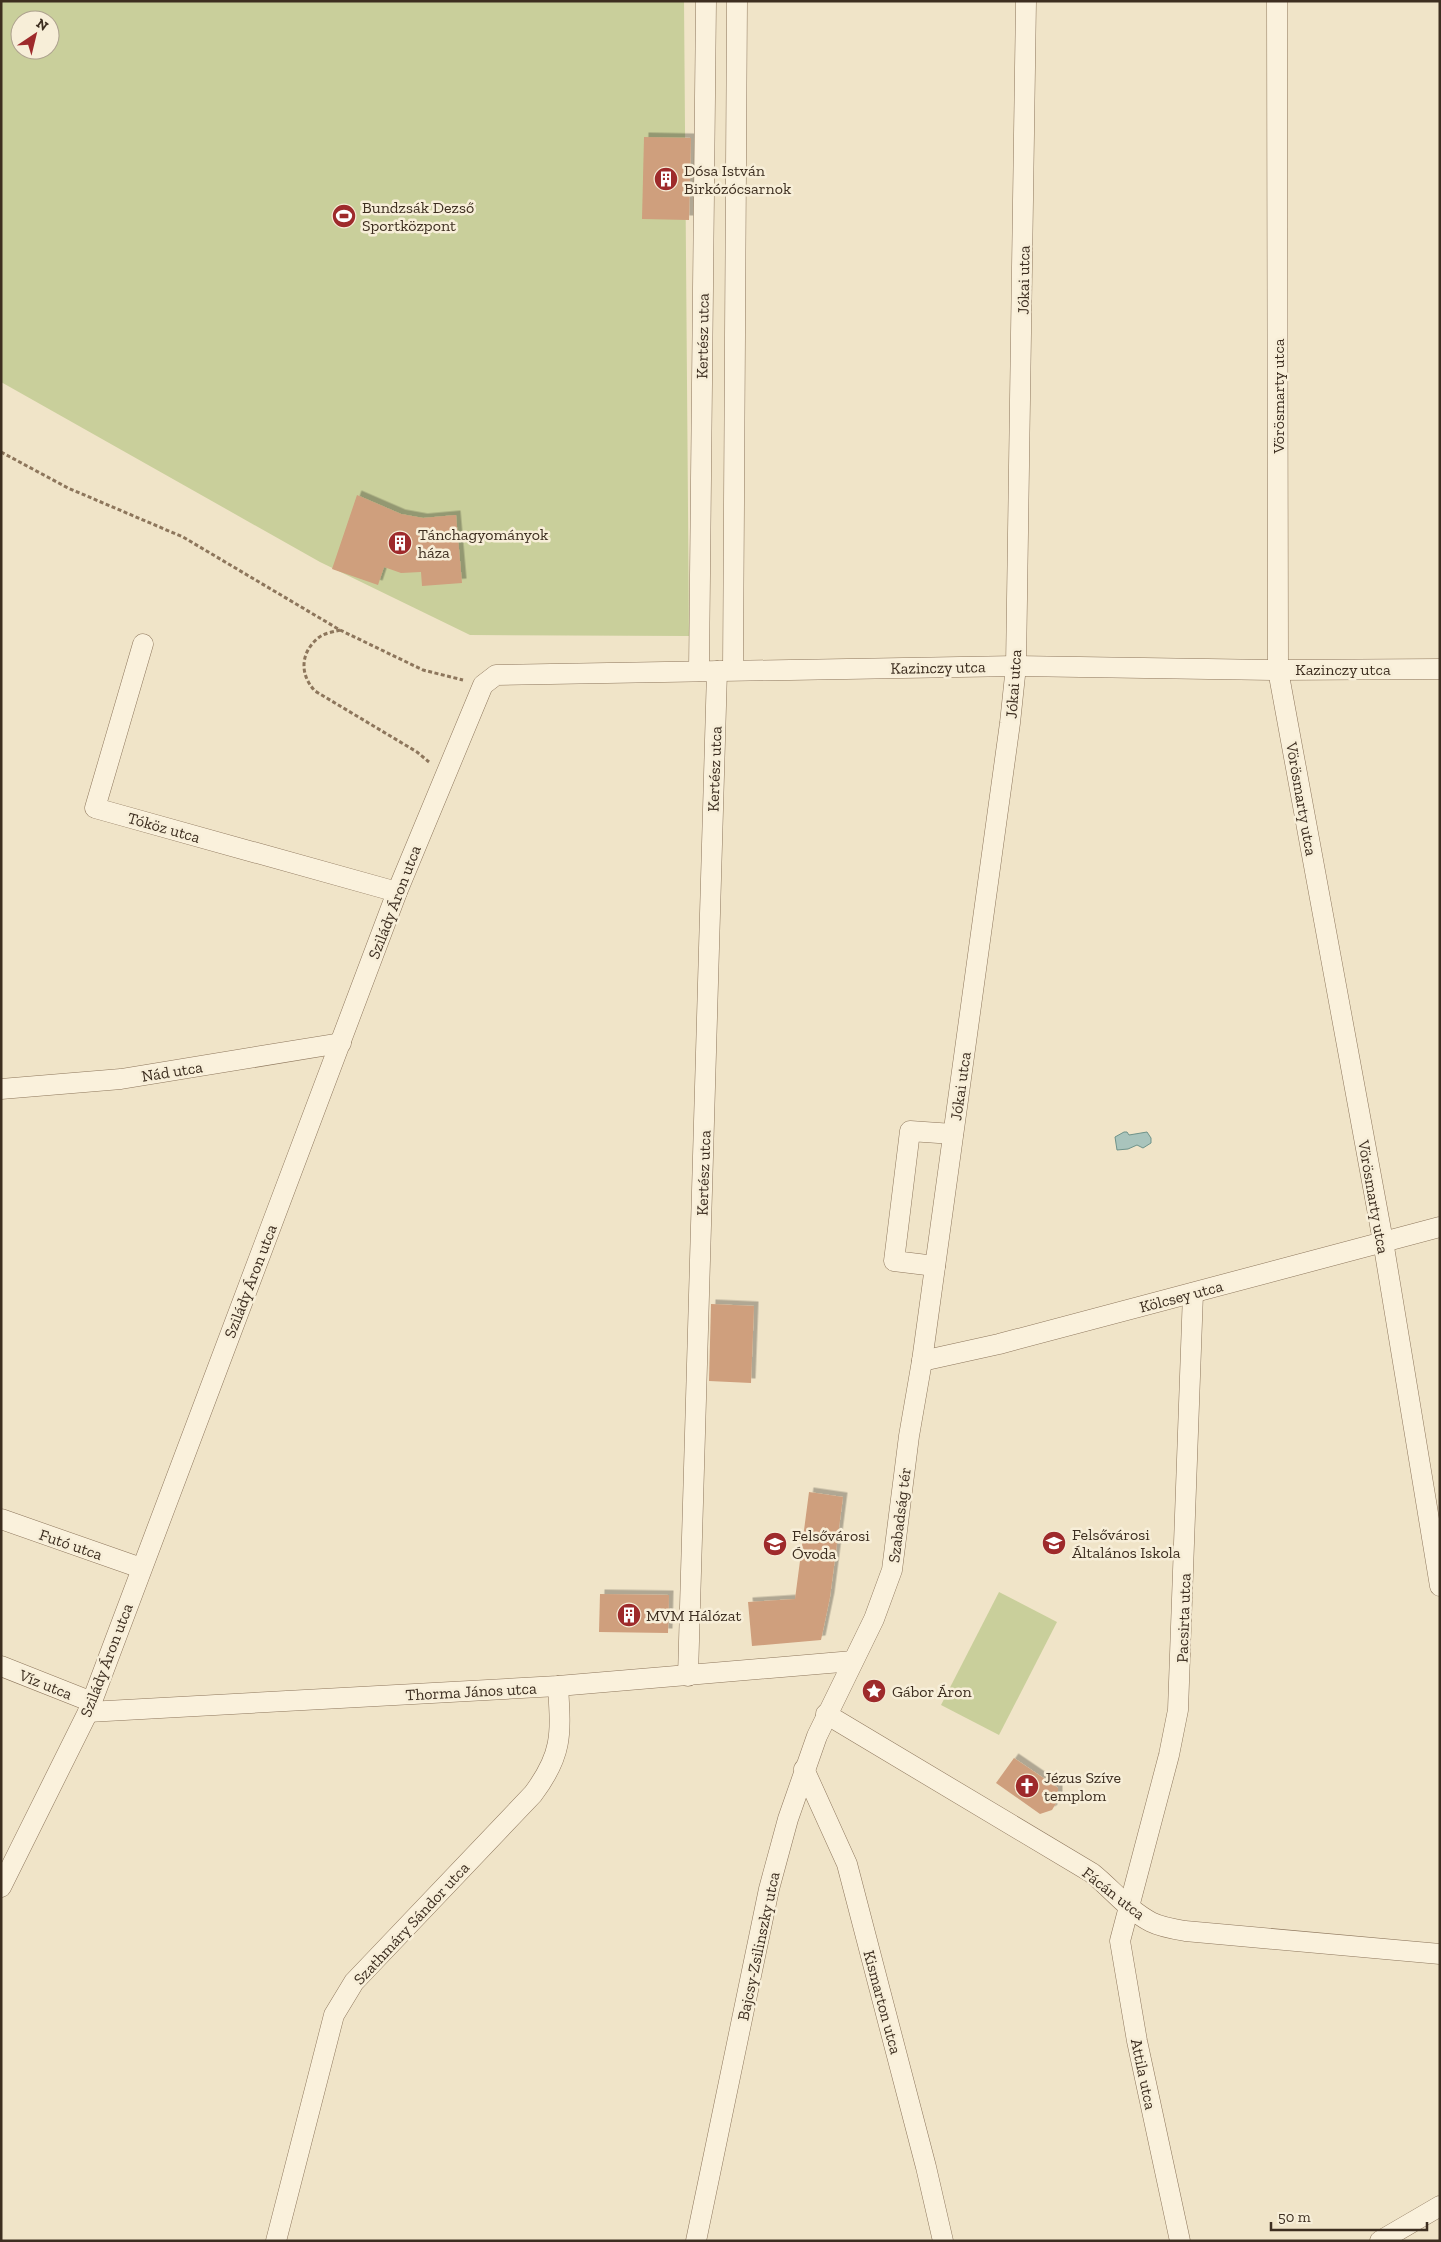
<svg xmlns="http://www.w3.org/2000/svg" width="1441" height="2242" font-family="'Zilla Slab',serif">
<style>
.green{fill:#c9cf9b;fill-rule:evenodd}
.water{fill:#a9c4bc;stroke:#6f938a}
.building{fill:#cf9f7d;filter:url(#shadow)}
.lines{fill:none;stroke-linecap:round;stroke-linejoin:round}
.minor-casing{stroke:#8d765c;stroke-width:21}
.path{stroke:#8d765c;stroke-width:3;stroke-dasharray:4 2.5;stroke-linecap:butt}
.minor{stroke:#faf1dc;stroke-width:20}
.labels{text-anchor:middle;stroke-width:5;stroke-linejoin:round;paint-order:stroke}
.poi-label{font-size:16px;fill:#3d2e20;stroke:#f7eed8;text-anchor:start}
.street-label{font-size:16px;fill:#3d2e20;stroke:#f7eed8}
</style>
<defs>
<filter id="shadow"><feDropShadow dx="4.5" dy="-4.5" stdDeviation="0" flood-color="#0004"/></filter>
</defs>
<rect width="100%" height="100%" fill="#f0e4c8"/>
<g class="green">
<path d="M1,1H684L689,636L470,635L320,562L1,382ZM20,20H50V50H20Z"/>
<polygon points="999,1592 1057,1622 999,1735 941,1705"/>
</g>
<polygon class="water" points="1124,1132 1127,1132 1129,1135 1147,1132 1151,1138 1151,1143 1143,1148 1137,1145 1128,1149 1117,1150 1115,1137"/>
<g class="building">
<polygon points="644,137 691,138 689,220 642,219"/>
<polygon points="357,495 401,514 423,518 456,515 462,583 422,586 421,572 401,573 384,567 378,585 332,569"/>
<polygon points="711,1304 754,1306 751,1383 709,1381"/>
<polygon points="809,1492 843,1497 830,1597 821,1640 752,1646 748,1602 795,1599"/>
<polygon points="600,1594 669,1595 668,1633 599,1632"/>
<polygon points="1014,1758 1058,1788 1058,1800 1052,1810 1040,1814 996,1783"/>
</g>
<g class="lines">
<g class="minor-casing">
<g id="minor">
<polyline points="1277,1 1278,670 1383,1241 1440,1586"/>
<polyline points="143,644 95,808 397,892"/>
<polyline points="733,670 737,1"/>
<polyline points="699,671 706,1"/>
<polyline points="1,1089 121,1079 341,1043"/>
<polyline points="935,1266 894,1261 910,1131 953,1134"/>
<polyline points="922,1361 999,1344 1440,1227"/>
<polyline points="1,1519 141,1568"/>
<polyline points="1,1666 92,1702"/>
<polyline points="688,1676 717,671"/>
<polyline points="88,1712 558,1686 853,1661"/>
<path d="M826,1714L1092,1873C1112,1889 1128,1910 1151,1922C1161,1927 1173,1929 1185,1931L1440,1954"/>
<polyline points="804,1769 847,1864 926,2167 943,2241"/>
<polyline points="1,1887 88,1712 397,892 483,685 496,675 1016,666 1278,670 1440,669"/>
<path d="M276,2241L334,2015L354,1982L533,1794C563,1754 561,1734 558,1686"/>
<polyline points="696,2241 769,1889 788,1819 817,1736 874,1619 892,1570 909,1436 922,1361 1010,723 1016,666 1026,1"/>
<polyline points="1180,2241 1137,2041 1120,1941 1169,1755 1178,1710 1193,1293"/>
<polyline points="1380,2241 1440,2206"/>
</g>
</g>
<g class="path">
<polyline points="1,452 68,488 183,537 340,630 423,670 463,680"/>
<path d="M340,630C333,632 323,633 317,639C300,654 300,675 315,691L417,752L429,762"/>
</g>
<use href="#minor" class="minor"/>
</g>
<defs>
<g id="building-disc" transform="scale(1.25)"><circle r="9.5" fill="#9e2a2b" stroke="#f7eed8"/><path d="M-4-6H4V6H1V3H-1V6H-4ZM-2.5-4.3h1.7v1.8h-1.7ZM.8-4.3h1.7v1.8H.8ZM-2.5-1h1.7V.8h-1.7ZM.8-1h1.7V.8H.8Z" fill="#fff"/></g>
<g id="stadium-disc" transform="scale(1.25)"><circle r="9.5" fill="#9e2a2b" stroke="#f7eed8"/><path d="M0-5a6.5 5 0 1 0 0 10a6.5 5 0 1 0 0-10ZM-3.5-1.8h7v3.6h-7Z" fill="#fff"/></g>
<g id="school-disc" transform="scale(1.25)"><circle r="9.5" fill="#9e2a2b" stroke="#f7eed8"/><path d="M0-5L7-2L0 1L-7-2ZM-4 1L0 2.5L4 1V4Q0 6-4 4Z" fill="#fff"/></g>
<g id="sight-disc" transform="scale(1.25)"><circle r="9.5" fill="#9e2a2b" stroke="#f7eed8"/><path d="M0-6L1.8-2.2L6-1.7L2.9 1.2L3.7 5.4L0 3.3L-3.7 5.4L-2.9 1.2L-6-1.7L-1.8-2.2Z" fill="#fff"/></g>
<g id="church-disc" transform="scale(1.25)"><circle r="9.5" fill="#9e2a2b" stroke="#f7eed8"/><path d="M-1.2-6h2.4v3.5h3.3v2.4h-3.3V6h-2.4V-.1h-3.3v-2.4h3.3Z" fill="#fff"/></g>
</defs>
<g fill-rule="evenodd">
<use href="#building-disc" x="666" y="179"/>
<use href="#stadium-disc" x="344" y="216"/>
<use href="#building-disc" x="400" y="543"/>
<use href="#school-disc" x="1054" y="1543"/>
<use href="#school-disc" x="775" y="1544"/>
<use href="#building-disc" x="629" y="1615"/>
<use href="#sight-disc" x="874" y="1691"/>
<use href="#church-disc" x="1027" y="1786"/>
</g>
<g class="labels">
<g class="poi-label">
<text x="684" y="176">Dósa István<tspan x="684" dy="18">Birkózócsarnok</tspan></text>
<text x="362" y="213">Bundzsák Dezső<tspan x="362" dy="18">Sportközpont</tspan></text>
<text x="418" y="540">Tánchagyományok<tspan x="418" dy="18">háza</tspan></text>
<text x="1072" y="1540">Felsővárosi<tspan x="1072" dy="18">Általános Iskola</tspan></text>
<text x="792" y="1541">Felsővárosi<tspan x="792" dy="18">Óvoda</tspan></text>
<text x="646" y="1621">MVM Hálózat</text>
<text x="892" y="1697">Gábor Áron</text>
<text x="1044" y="1783">Jézus Szíve<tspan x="1044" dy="18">templom</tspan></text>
</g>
<g class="street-label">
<text transform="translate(1023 280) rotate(-89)" y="6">Jókai utca</text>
<text transform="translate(702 336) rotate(-89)" y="6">Kertész utca</text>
<text transform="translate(1278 396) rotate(-90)" y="6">Vörösmarty utca</text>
<text transform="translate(938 667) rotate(-1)" y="6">Kazinczy utca</text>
<text x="1343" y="675">Kazinczy utca</text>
<text transform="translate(1013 684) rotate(-86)" y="6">Jókai utca</text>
<text transform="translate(714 769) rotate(-88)" y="6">Kertész utca</text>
<text transform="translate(1302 799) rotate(80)" y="6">Vörösmarty utca</text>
<text transform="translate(164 827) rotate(16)" y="6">Tóköz utca</text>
<text transform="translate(394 902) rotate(-69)" y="6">Szilády Áron utca</text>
<text transform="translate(172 1071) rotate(-9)" y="6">Nád utca</text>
<text transform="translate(960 1086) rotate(-82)" y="6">Jókai utca</text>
<text transform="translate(703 1173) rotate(-88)" y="6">Kertész utca</text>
<text transform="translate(1374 1197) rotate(80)" y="6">Vörösmarty utca</text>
<text transform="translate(250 1281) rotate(-69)" y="6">Szilády Áron utca</text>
<text transform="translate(1181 1296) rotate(-15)" y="6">Kölcsey utca</text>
<text transform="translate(899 1515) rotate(-83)" y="6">Szabadság tér</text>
<text transform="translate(71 1544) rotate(19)" y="6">Futó utca</text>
<text transform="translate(1183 1618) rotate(-88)" y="6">Pacsirta utca</text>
<text transform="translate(106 1660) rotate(-69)" y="6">Szilády Áron utca</text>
<text transform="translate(46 1684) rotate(22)" y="6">Víz utca</text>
<text transform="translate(471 1691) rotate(-3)" y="6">Thorma János utca</text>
<text transform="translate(1114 1893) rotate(38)" y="6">Fácán utca</text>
<text transform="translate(411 1923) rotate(-47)" y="6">Szathmáry Sándor utca</text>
<text transform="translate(758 1946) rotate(-78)" y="6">Bajcsy-Zsilinszky utca</text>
<text transform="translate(883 2002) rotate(75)" y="6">Kismarton utca</text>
<text transform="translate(1144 2074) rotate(78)" y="6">Attila utca</text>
</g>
</g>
<rect width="1441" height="2242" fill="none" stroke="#3d2e20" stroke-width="5"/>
<g transform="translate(35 35) rotate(35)"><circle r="24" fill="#f7eed8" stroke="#ada18e"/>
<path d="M0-4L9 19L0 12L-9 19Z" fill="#9e2a2b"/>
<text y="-8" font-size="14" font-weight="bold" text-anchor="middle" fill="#3d2e20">N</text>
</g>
<path d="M1271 2222v8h156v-8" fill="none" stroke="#3d2e20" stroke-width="2.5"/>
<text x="1278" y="2222" font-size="15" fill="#3d2e20" stroke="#f7eed8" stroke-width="4" paint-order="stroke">50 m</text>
</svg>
